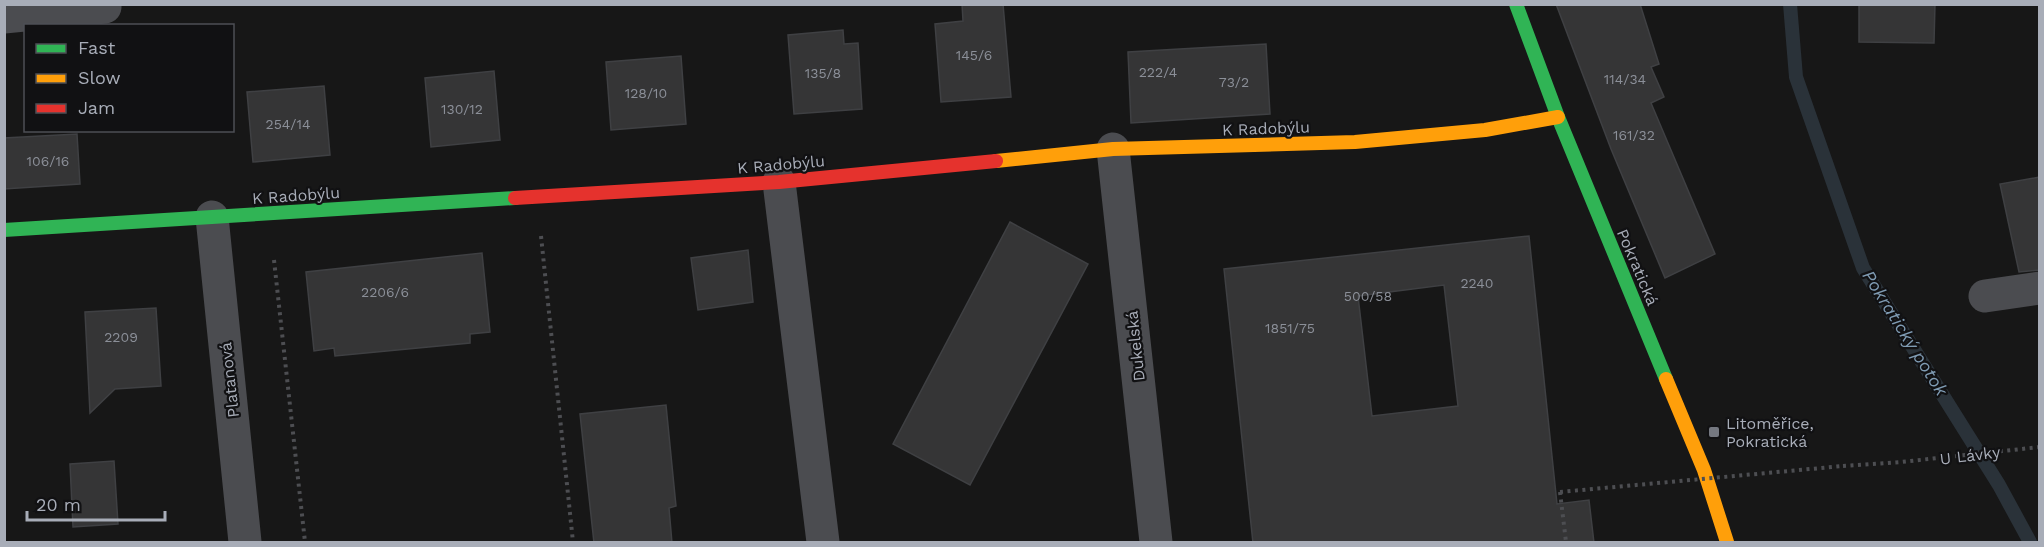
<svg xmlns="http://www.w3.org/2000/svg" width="2044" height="547" font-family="'Work Sans',sans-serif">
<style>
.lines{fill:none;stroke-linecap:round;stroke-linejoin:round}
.stream{stroke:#2a3239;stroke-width:14}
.building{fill:#353536;stroke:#3f4043;stroke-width:1.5;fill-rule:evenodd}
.path{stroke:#4d4e52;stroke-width:4;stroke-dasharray:3 4.5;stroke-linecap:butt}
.street{stroke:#4b4c50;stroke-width:33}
.fast{stroke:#30b455;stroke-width:14}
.slow{stroke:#ff9f0a;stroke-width:14}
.jam{stroke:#e5322d;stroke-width:14}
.path-bridge{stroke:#4d4e52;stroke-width:4;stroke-dasharray:3 4.5;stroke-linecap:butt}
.poi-dot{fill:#757880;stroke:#111113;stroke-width:2}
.labels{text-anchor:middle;stroke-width:4.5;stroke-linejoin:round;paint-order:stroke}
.number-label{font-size:14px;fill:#8b8f98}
.street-label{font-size:16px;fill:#a8adb8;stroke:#111113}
.poi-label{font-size:16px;fill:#a8adb8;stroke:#111113;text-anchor:start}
.water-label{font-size:18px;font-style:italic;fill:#7f9bb3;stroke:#111113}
</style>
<rect width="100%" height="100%" fill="#171717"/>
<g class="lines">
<polyline class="stream" points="1790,4 1796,77 1863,268 1999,485 2030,542"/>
</g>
<g class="building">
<polygon points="962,4 1003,4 1011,97 941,102 935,24 963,21"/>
<polygon points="1556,4 1640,4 1659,64 1651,67 1664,97 1651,103 1715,254 1665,278 1611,149"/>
<polygon points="1859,4 1935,4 1934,43 1859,42"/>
<polygon points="843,30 844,44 858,43 862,109 794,114 788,35"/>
<polygon points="1266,44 1270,114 1131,123 1128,52"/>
<polygon points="681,56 686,124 611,130 606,62"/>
<polygon points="494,71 500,140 431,147 425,78"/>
<polygon points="324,86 330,155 253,162 247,92"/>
<polygon points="77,134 80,184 4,189 4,138"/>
<polygon points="2040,177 2040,270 2019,272 2000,184"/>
<polygon points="1010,222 1088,264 970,485 893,444"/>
<path d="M1529,236L1557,504L1589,500L1594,543H1253L1224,269ZM1444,285L1458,406L1372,416L1358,296Z"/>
<polygon points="748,250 753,302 698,310 691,258"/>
<polygon points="482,253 490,332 470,334 470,343 335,356 334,348 314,351 306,272"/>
<polygon points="156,308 161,386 115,389 90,413 85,312"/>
<polygon points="666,405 676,506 669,508 672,543 594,543 580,414"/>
<polygon points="114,461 118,524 73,527 70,464"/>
</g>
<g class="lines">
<g class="path">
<polyline points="541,236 573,542"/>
<polyline points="274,260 305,542"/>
<polyline points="1843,466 1901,462 2040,447"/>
<polyline points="1560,492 1566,542"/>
</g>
<g class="street">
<polyline points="4,17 105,7"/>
<polyline points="1113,149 1156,542"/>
<polyline points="779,182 823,542"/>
<polyline points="212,217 245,542"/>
<polyline points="1985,296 2040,288"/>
</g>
<g class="fast">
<polyline points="1516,4 1558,117 1666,379"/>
<polyline points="4,230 515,198"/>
</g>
<g class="slow">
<polyline points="996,161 1113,149 1355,142 1485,130 1558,117"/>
<polyline points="1666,379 1704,470 1727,542"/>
</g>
<polyline class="jam" points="515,198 779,182 996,161"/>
<polyline class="path-bridge" points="1560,492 1843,466"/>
</g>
<rect class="poi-dot" x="1708" y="426" width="12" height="12" rx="3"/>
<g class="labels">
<g class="number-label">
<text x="974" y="60">145/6</text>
<text x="1158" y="77">222/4</text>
<text x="823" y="78">135/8</text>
<text x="1625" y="84">114/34</text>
<text x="1234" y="87">73/2</text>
<text x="646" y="98">128/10</text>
<text x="462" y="114">130/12</text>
<text x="288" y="129">254/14</text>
<text x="1634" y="140">161/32</text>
<text x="48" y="166">106/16</text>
<text x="1477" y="288">2240</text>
<text x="385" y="297">2206/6</text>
<text x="1368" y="301">500/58</text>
<text x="1290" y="333">1851/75</text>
<text x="121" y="342">2209</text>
</g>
<g class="street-label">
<text transform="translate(1266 128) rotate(-2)" y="6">K Radobýlu</text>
<text transform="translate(781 164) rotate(-5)" y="6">K Radobýlu</text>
<text transform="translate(296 195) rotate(-4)" y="6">K Radobýlu</text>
<text transform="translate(1638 267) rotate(67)" y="6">Pokratická</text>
<text transform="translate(1135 346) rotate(-96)" y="6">Dukelská</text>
<text transform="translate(229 380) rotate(-96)" y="6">Platanová</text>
<text transform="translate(1970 455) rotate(-7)" y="6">U Lávky</text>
</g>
<g class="poi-label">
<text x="1726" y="429">Litoměřice,<tspan x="1726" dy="18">Pokratická</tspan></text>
</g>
<g class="water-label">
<text transform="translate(1905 333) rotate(58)" y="6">Pokratický potok</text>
</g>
</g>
<rect width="2044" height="547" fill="none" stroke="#a8adb8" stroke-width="12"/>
<rect x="24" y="24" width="210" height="108" fill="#111113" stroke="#4d4f55" stroke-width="1.5"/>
<rect x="36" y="44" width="30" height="9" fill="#30b455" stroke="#4d4f55" stroke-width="1.5"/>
<text x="78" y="54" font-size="18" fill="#a8adb8">Fast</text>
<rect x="36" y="74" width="30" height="9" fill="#ff9f0a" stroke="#4d4f55" stroke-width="1.5"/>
<text x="78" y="84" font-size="18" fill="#a8adb8">Slow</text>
<rect x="36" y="104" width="30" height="9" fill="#e5322d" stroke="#4d4f55" stroke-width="1.5"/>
<text x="78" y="114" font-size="18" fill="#a8adb8">Jam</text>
<path d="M27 511v9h138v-9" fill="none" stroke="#a8adb8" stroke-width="3"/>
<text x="36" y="511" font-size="18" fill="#a8adb8" stroke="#111113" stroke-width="4.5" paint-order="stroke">20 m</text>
</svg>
